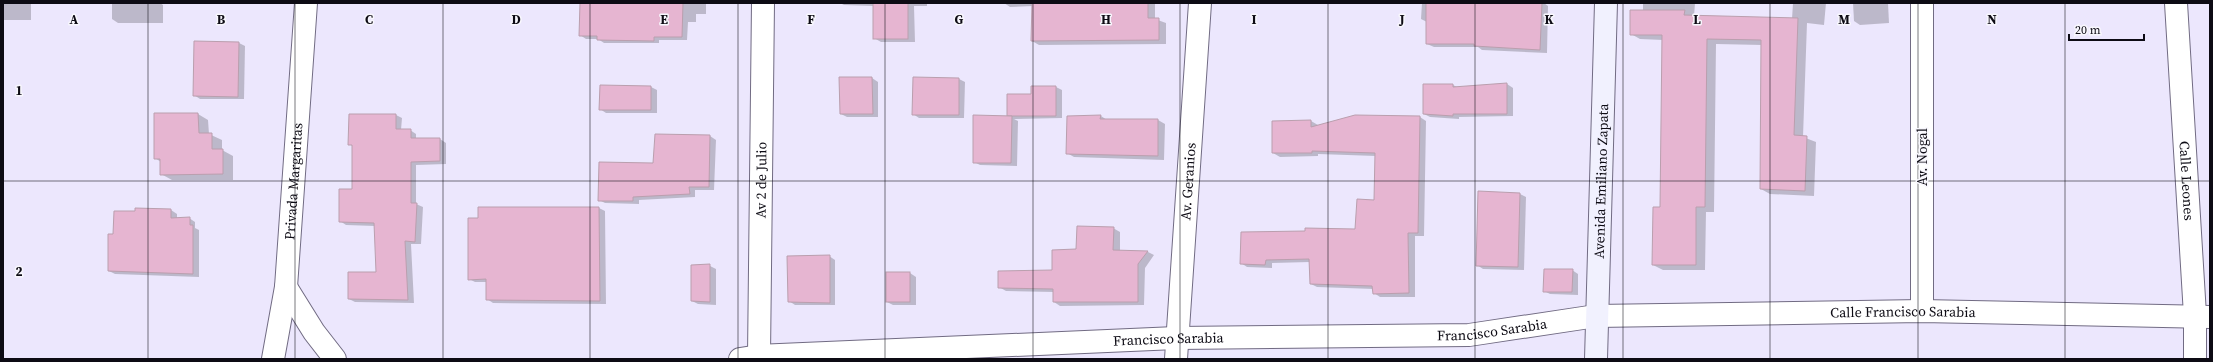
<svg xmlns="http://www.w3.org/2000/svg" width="2213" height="362" font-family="'Source Serif 4',serif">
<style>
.shadow{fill:#0003}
.building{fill:#e6b5d1;stroke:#ba9fae}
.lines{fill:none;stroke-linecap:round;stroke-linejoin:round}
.minor-casing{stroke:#716b83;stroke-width:24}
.tertiary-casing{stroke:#716b83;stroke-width:24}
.secondary-casing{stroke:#716b83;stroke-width:24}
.minor{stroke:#fff;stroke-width:22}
.tertiary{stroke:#fff;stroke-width:22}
.secondary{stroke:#f1f1fe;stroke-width:22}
.grid{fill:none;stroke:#0d0b14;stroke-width:1;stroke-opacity:0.55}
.labels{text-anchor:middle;stroke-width:3;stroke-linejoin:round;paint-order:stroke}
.street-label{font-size:14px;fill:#0d0b14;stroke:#f8f7fd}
.grid-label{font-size:13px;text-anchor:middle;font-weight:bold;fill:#0d0b14;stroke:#f8f7fd;stroke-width:3;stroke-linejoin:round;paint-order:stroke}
</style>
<rect width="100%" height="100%" fill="#ece7fd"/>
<g class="shadow">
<rect x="3" y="3" width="28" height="17"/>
<polygon points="112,3 160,3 163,5 163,23 118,23 112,19"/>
<polygon points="581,3 706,3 706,14 696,14 696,22 688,22 687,40 659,40 659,43 604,43 598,39 586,39 580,35"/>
<polygon points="840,3 927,3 927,6 914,6 915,42 881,42 874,38 874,6 844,5"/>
<polygon points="1004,3 1155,3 1155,19 1166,23 1166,44 1039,45 1032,41 1033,6 1010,7"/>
<polygon points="1422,3 1544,3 1548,6 1547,53 1482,50 1478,47 1434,47 1427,44 1427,22 1421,19"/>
<polygon points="1643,3 1695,3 1694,17 1792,19 1793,3 1826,3 1824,25 1807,23 1803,137 1816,142 1814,196 1770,194 1761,189 1762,45 1716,44 1714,212 1706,212 1705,270 1663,270 1653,265 1661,208 1663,40 1640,39 1631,34 1643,11"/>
<polygon points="1853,3 1888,3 1889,23 1860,25 1854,21"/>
<polygon points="239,43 245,46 244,99 200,99 194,95"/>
<polygon points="872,78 878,82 878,117 847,117 841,114"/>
<polygon points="959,79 965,82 964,118 919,118 913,114"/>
<polygon points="1507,84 1513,88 1513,116 1459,117 1459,119 1430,117 1424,114 1453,85 1459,88"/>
<polygon points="651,87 657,90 657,113 606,113 600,109"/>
<polygon points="1056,87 1062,90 1062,118 1014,119 1018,121 1017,166 980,165 974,162 1012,117 1008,95 1032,95"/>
<polygon points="198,114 208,120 209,134 222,140 222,150 233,156 233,180 172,180 161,174 161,162 155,158"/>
<polygon points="396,115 402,118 401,130 410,130 416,134 416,139 440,139 446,143 446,164 416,165 416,204 423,207 421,244 411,244 414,303 355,302 349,299 377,273 375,226 346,225 340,221 353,190 353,146 349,144"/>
<polygon points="1101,116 1107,120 1158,120 1165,124 1164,160 1074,157 1067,153"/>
<polygon points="1420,117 1426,121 1424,236 1415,236 1415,297 1380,297 1374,293 1374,289 1317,287 1311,284 1310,262 1272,263 1272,268 1247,267 1241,263 1356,230 1375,201 1376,156 1318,154 1318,156 1280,157 1273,153 1273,122 1311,121 1318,125"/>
<polygon points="656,135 710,136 716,140 714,190 695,190 695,197 639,200 639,204 605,203 599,200 654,164"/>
<polygon points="1479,192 1520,194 1526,197 1524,270 1483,269 1477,265"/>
<polygon points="599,208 605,211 606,304 493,303 487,299 487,282 475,282 469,279"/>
<polygon points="136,210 171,210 177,214 177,218 189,218 195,222 195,228 199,230 199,277 115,274 109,271 114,235"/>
<polygon points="1113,228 1120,232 1120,251 1148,252 1154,255 1145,268 1144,305 1060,306 1054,302 1054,292 1006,291 999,287 1053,271 1077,250"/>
<polygon points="829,256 835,260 835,305 795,305 789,301"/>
<polygon points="692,266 710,266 716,269 716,305 698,304 692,301"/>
<polygon points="1572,270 1578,274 1578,295 1550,294 1544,291"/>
<polygon points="910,273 916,277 916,305 893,305 887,302"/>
</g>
<g class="building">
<polygon points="580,3 683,3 682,37 654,37 654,41 597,40 597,36 579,36"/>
<rect x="873" y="3" width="35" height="36"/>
<polygon points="1032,3 1148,3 1148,18 1159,18 1159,40 1031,41"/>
<polygon points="1426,3 1542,3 1540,50 1474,46 1474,44 1426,44"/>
<polygon points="1630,10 1685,10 1684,15 1798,18 1794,135 1807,136 1805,191 1760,189 1761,40 1707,39 1705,207 1696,207 1696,265 1652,265 1653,207 1660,207 1662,35 1630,35"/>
<polygon points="194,41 239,42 238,97 193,96"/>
<polygon points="839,77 872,77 873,114 840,114"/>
<polygon points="913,77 959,78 959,115 912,115"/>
<polygon points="1507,83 1507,114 1453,114 1453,116 1423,114 1423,84 1453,84 1453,87"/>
<polygon points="600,85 651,86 651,110 599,110"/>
<polygon points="1031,86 1056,86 1056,116 1007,116 1007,94 1031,94"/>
<polygon points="154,113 198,113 199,133 212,133 212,149 223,149 223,174 160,175 160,159 154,159"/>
<polygon points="349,114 396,114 396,129 411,129 411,138 440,138 440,161 411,162 411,203 417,203 415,242 405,241 408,300 348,299 348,272 376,272 374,223 339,222 339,189 352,189 352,145 348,145"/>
<polygon points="973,115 1012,116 1011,163 973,163"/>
<polygon points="1101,115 1100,119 1158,119 1158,156 1066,154 1067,116"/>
<polygon points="1355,115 1420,116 1418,233 1408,233 1409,293 1373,294 1372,286 1310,284 1309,259 1266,260 1265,265 1240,264 1241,232 1305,231 1305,228 1355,229 1357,199 1374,200 1375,153 1312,151 1312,153 1272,153 1272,121 1311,120 1311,127"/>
<polygon points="655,134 710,135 709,187 689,187 690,194 633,197 633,201 598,201 599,162 653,163"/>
<polygon points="1478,191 1520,193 1518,267 1476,266"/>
<polygon points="478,207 599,207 600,301 486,300 486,279 468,280 468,218 478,218"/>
<polygon points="135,208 171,209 171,218 190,217 190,225 193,225 193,274 108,271 108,234 113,234 114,211 135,211"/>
<polygon points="1077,226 1114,227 1113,250 1148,251 1138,264 1138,302 1053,302 1053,289 998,288 998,271 1052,270 1052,250 1076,249"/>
<polygon points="830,255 830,303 788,302 787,256"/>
<polygon points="710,264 710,302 691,301 691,265"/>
<polygon points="1544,269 1573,269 1572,292 1543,292"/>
<rect x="886" y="272" width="24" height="30"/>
</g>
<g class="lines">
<g class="minor-casing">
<g id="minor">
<polyline points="1922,3 1922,311"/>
<path id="s1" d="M2176,3L2195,315V359"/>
<polyline points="286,287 314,332 335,359"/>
<path id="s2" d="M759,356L763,3"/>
<path id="s3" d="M273,359L286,287L306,3"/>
<path id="s4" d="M740,359L759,356L1176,338L1469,335L1596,316"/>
<path id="s5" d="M1176,359L1200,3"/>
</g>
</g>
<g class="tertiary-casing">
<g id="tertiary">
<path id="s6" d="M1596,316L1922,311L2210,317"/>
</g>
</g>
<g class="secondary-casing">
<g id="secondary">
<path id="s7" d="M1596,359L1606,3"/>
</g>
</g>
<use href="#minor" class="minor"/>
<use href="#tertiary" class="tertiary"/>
<use href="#secondary" class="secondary"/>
</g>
<path class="grid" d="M148,3V359M295,3V359M443,3V359M590,3V359M738,3V359M885,3V359M1033,3V359M1180,3V359M1328,3V359M1475,3V359M1623,3V359M1770,3V359M1918,3V359M2065,3V359M3,181H2210"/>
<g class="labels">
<g class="street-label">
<text transform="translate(1922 157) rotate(-90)" y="5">Av. Nogal</text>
<text dy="5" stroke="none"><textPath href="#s2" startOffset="176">Av 2 de Julio</textPath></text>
<text dy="5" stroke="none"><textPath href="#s5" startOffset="178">Av. Geranios</textPath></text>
<text dy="5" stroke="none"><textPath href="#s7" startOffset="178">Avenida Emiliano Zapata</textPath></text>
<text dy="5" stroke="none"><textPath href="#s1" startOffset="178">Calle Leones</textPath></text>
<text dy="5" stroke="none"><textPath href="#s3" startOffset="179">Privada Margaritas</textPath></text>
<text dy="5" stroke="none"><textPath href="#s6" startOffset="307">Calle Francisco Sarabia</textPath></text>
<text dy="5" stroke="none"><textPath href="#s4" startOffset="753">Francisco Sarabia</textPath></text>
<text dy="5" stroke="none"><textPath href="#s4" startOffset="429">Francisco Sarabia</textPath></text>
</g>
</g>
<g class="grid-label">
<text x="74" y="24">A</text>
<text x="221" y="24">B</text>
<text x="369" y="24">C</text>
<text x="516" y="24">D</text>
<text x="664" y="24">E</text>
<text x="811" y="24">F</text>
<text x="959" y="24">G</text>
<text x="1106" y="24">H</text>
<text x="1254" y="24">I</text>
<text x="1402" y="24">J</text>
<text x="1549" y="24">K</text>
<text x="1697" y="24">L</text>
<text x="1844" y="24">M</text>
<text x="1992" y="24">N</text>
<text x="19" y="95">1</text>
<text x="19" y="276">2</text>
</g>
<rect width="2213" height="362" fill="none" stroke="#0d0b14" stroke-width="8"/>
<path d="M2069 34v6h75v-6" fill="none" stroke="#0d0b14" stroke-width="2"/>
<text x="2075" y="34" font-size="12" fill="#0d0b14" stroke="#f8f7fd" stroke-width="3" paint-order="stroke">20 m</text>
</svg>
